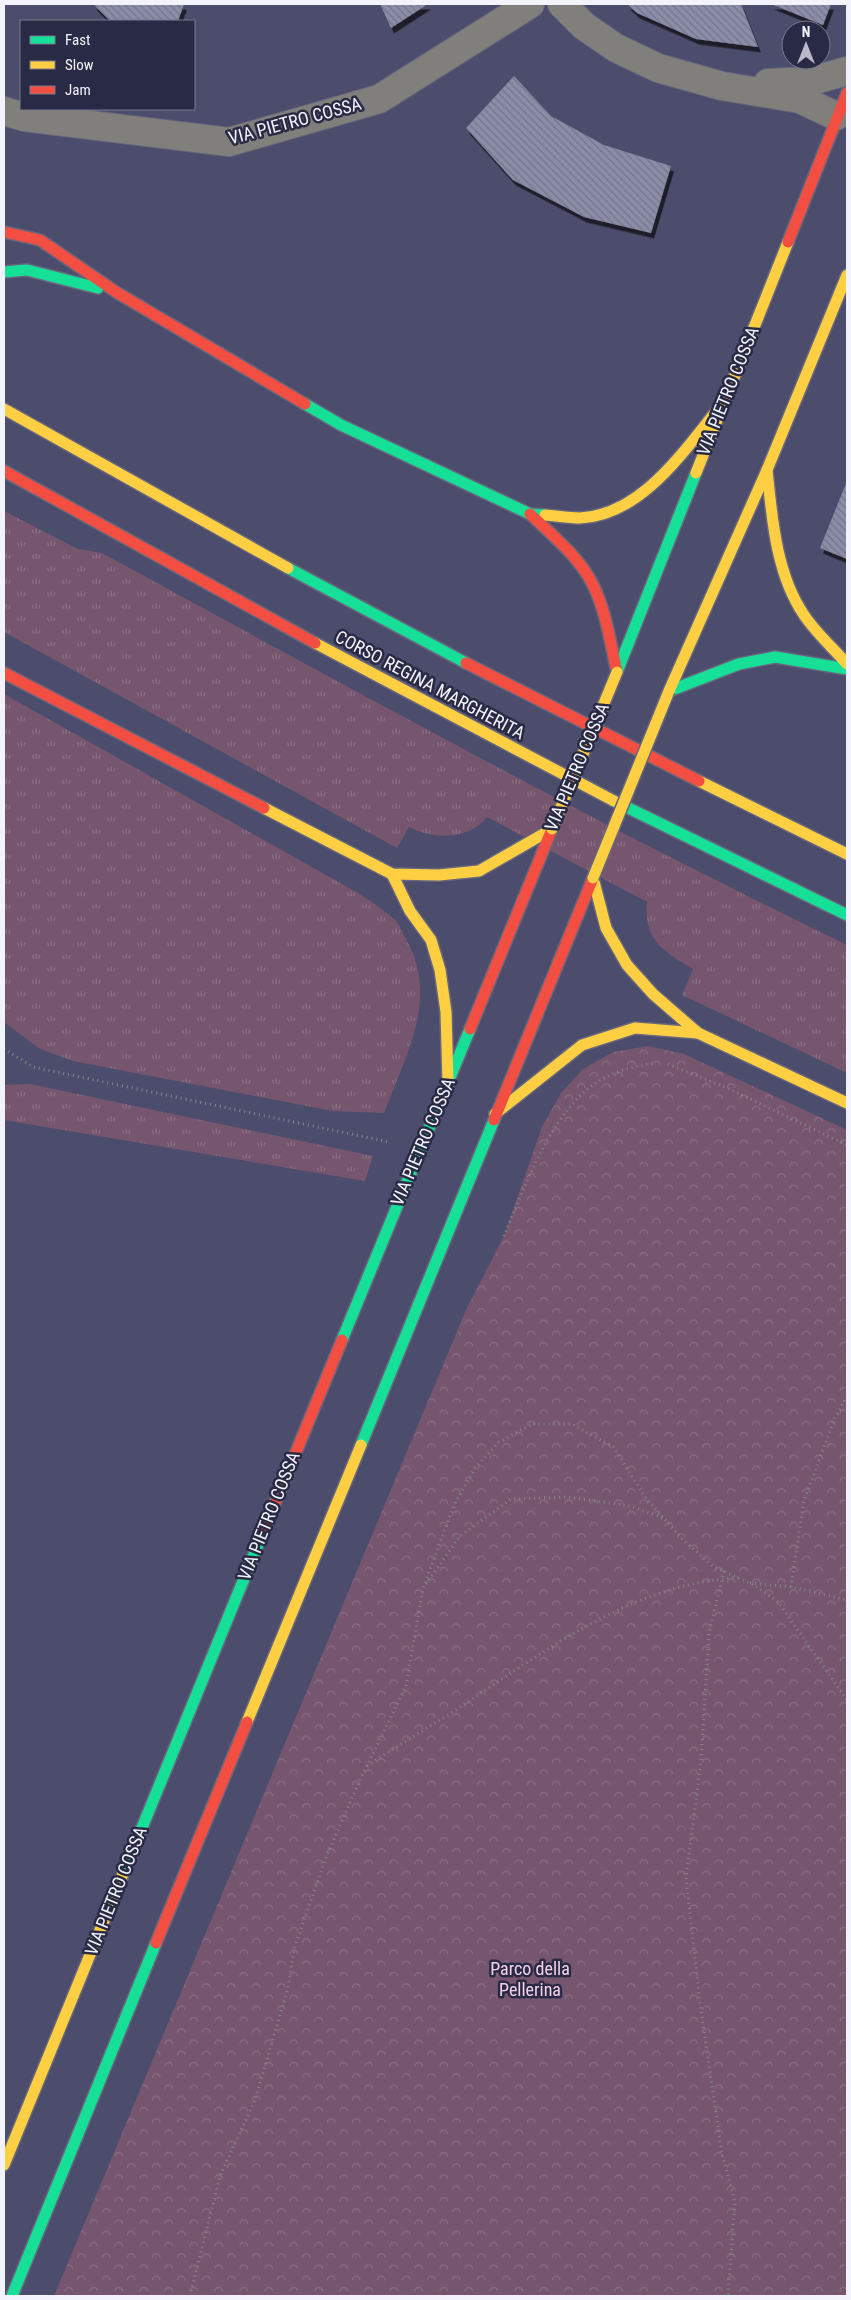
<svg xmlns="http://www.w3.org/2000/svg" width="851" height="2300" font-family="'Roboto Condensed',sans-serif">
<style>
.grass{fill:url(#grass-tufts)}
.forest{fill:url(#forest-crowns)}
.building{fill:url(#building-back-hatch);filter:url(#shadow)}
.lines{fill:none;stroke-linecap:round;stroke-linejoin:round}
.street-casing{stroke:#66667d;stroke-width:30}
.fast-casing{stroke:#66667d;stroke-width:14}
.slow-casing{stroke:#66667d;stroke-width:14}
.jam-casing{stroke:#66667d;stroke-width:14}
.path{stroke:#87878a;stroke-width:3;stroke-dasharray:1 4;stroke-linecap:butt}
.street{stroke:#817f7b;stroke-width:28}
.fast{stroke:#16e098;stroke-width:11}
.slow{stroke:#ffcf43;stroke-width:11}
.jam{stroke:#f24e42;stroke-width:11}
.slow-bridge-casing{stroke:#66667d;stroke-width:14;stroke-linecap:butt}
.slow-bridge{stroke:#ffcf43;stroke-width:11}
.labels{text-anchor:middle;stroke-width:5;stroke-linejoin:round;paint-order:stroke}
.street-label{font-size:18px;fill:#f3f4fb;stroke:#292a45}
.park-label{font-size:18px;fill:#f6d1e9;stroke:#292a45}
</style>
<defs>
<pattern id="grass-tufts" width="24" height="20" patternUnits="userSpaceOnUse" patternTransform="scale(1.25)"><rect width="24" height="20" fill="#76566f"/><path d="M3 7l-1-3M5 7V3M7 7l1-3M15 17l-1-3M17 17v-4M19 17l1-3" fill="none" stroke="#8a6f84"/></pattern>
<pattern id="forest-crowns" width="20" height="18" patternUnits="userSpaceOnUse" patternTransform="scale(1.25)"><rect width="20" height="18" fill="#76566f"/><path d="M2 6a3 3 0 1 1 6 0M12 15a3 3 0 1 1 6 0" fill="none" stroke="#8a6f84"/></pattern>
<pattern id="building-back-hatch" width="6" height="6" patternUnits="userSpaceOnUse" patternTransform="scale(1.25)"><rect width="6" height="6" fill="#8b8ca7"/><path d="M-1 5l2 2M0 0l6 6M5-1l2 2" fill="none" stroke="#747587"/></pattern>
<filter id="shadow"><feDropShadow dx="3" dy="5.5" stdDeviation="0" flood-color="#0009"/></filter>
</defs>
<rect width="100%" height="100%" fill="#4c4c6c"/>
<g class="grass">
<path d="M4,511L78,549L102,553C349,688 595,823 847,945V1073L682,995L693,969C664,952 643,940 647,902L487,817C469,840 434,840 409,827L397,848L4,632Z"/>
<path d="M4,694L358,893C370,901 384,910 395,920C400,925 403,933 406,939C440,999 405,1056 384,1113L333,1111L73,1061L40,1049L4,1022Z"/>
<polygon points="30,1084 373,1156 365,1181 4,1120 4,1085"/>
</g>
<polygon class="forest" points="648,1046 684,1054 847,1130 847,2296 54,2296 466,1310 504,1236 542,1127 561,1093 583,1069 613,1052"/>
<g class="building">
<polygon points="93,4 184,4 178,21 110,21"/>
<polygon points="380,4 428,4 391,28"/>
<polygon points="627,4 741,4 758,47 696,39 637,13"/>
<polygon points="771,4 831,4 823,25"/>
<polygon points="514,76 551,116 604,145 671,166 651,233 584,217 513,180 466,128"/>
<polygon points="847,481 847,559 820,548"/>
</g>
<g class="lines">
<g class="street-casing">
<g id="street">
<polyline points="562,4 584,26 616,48 658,68 722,86 800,99 836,116"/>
<polyline points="768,83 811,81 847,71"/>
<polyline points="4,111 24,117 229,142 379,99 530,4"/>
</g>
</g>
<g class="fast-casing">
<g id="fast">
<polyline points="4,272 27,270 98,288"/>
<polyline points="305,404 341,425 530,514 545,515"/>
<polyline points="288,568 466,663"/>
<polyline points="617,672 696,473"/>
<polyline points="669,691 739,664 775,657 847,669"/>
<polyline points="614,801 847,915"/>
<polyline points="342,1340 470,1029"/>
<polyline points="361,1445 494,1120"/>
<polyline points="123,1874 264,1530"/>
<polyline points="12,2296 156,1943"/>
</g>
</g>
<g class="slow-casing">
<g id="slow">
<polyline points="4,409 288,568"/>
<path d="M767,470C772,518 776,574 804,615C816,633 833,648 847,664"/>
<polyline points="696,473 788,242"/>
<path d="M545,515C557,516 569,518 580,518C644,515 686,447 723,403"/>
<polyline points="315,643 614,801"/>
<polyline points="669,691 767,470 847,275"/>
<polyline points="699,781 847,854"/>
<polyline points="264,808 392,874 439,875 479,871 552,829"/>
<polyline points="392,874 410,911 431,940 440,970 446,1012 448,1082"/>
<polyline points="593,878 606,928 627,965 653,994 698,1033 847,1103"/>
<polyline points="495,1114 582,1045 635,1028 698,1033"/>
<polyline points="247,1722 361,1445"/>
<polyline points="4,2165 123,1874"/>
</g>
</g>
<g class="jam-casing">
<g id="jam">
<polyline points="4,232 40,240 116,292 305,404"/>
<polyline points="788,242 847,93"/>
<polyline points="4,471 315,643"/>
<path d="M530,514C552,535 578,556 592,583C606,610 610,642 617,672"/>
<polyline points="466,663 699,781"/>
<polyline points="4,673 264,808"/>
<polyline points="470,1029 552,829"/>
<polyline points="494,1120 593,878"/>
<polyline points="264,1530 342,1340"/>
<polyline points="156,1943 247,1722"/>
</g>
</g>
<g class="path">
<polyline points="4,1049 33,1067 389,1142"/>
<polyline points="668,1064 727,1088 847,1145"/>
<path d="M504,1236C524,1188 553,1106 601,1080C617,1070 636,1066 655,1063"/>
<polyline points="724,1571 709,1633 701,1761 686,1877 700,2003 722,2154 735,2202 728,2296"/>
<polyline points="750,1583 791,1587 847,1600"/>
<polyline points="426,1584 460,1536 511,1499 568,1497 630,1506 663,1518"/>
<polyline points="791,1587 804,1500 835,1418 847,1396"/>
<path d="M367,1766C399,1745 431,1726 463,1705C545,1651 636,1582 738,1578"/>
<polyline points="190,2296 220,2176 255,2100 288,1988 294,1949 326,1857 361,1778 406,1686 423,1588 454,1505 475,1468 499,1442 532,1424 572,1424 613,1447 646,1498 683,1540 714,1567 754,1585 778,1602 847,1700"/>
</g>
<use href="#street" class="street"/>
<use href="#fast" class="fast"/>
<use href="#slow" class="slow"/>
<use href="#jam" class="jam"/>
<g class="slow-bridge-casing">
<g id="slow-bridge">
<polyline points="552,829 617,672"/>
<polyline points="593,878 669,691"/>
</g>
</g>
<use href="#slow-bridge" class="slow-bridge"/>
</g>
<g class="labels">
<g class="street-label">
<text transform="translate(295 121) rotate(-15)" y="6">VIA PIETRO COSSA</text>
<text transform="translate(728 391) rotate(-68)" y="6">VIA PIETRO COSSA</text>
<text transform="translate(430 685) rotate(28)" y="6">CORSO REGINA MARGHERITA</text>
<text transform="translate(577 767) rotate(-67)" y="6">VIA PIETRO COSSA</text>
<text transform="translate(423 1142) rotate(-67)" y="6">VIA PIETRO COSSA</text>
<text transform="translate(269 1516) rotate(-68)" y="6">VIA PIETRO COSSA</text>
<text transform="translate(116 1891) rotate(-68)" y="6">VIA PIETRO COSSA</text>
</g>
<g class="park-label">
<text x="530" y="1975">Parco della<tspan x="530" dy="21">Pellerina</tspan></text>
</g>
</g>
<rect width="851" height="2300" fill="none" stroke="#f3f4fb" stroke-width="10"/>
<rect x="20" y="20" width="175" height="90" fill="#292a45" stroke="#7a7b8e"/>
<rect x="30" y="36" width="25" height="8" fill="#16e098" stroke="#7a7b8e"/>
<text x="65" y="45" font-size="15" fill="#f3f4fb">Fast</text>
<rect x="30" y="61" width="25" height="8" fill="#ffcf43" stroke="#7a7b8e"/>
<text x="65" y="70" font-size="15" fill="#f3f4fb">Slow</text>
<rect x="30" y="86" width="25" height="8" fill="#f24e42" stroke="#7a7b8e"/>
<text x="65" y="95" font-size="15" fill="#f3f4fb">Jam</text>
<g transform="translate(806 45)"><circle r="24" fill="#292a45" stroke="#7a7b8e"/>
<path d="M0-4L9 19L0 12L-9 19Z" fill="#b9b9c9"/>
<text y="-8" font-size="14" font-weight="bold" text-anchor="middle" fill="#f3f4fb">N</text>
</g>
</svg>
